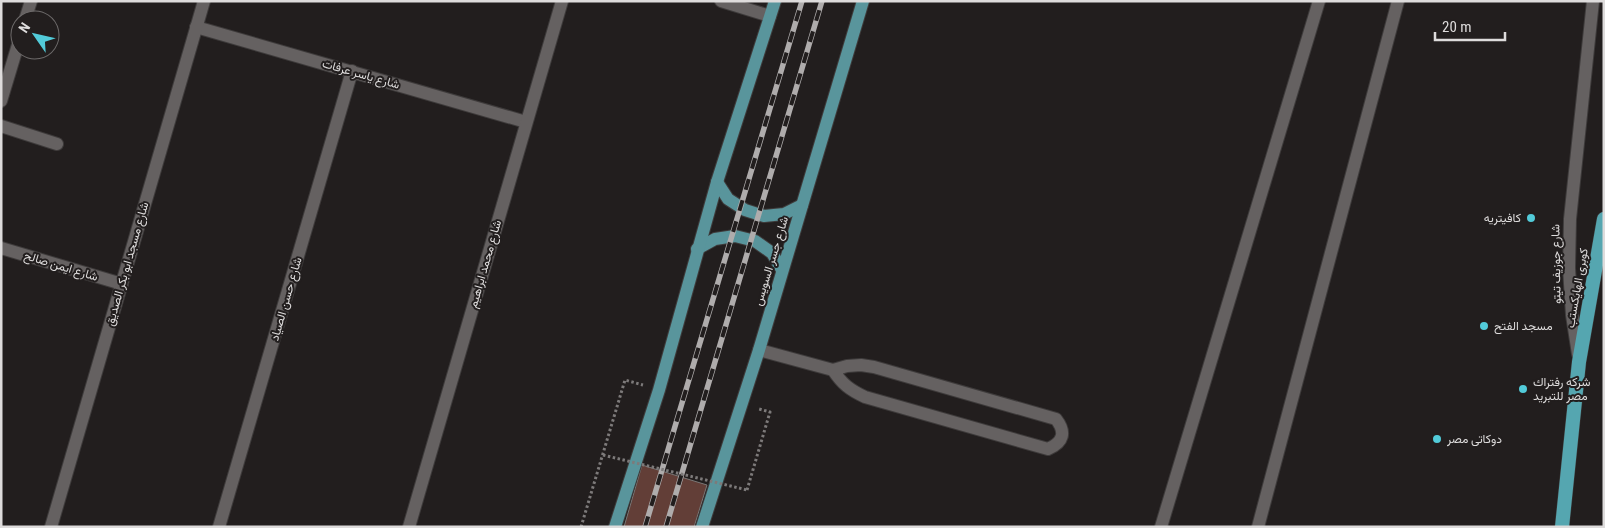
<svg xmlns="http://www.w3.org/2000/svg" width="1605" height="528" font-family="'Roboto Condensed',Vazirmatn,sans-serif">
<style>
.building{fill:#623e37;stroke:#7a7776}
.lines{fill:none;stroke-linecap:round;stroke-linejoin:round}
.service-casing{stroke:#3e3b3b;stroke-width:14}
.minor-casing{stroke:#3e3b3b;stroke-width:14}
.secondary-casing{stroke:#3e3b3b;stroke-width:14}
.primary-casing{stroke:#3e3b3b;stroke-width:14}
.trunk-casing{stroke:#3e3b3b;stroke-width:15}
.path{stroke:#7d7a7a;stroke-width:3;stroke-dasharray:2.5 2.5;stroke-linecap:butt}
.service{stroke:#656161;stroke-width:12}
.minor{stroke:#656161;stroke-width:12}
.secondary{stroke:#656161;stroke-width:12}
.primary{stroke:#59959c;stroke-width:12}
.trunk{stroke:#55a6b0;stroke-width:14}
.rail-casing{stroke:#afacac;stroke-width:5.5}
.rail{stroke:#221e1e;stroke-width:4;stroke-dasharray:11;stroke-linecap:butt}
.path-bridge{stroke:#7d7a7a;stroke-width:3;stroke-dasharray:2.5 2.5;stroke-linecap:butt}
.poi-dot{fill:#52cbd9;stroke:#221e1e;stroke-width:2}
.labels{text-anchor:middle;stroke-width:4;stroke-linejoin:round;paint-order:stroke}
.street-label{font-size:12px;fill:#dedcdc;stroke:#221e1e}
.poi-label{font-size:12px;fill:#dedcdc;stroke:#221e1e;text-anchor:start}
</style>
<rect width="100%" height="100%" fill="#221e1e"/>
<polygon class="building" points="642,465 707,485 694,527 624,527"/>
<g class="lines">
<g class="service-casing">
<g id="service">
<polyline points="1,126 57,144"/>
<polyline points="759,350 833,370"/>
<path d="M861,365L874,367L1056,419C1066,432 1064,442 1048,449L865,397C850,390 842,384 833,370L847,366Z"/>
</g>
</g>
<g class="minor-casing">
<g id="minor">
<polyline points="721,1 770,16"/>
<polyline points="25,20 31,1"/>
<polyline points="196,27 526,122"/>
<polyline points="1,101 20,38"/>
<polyline points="1,248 122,284"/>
<polyline points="51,527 204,1"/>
<polyline points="219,527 352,71"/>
<polyline points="409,527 562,1"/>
</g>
</g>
<g class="secondary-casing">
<g id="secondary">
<polyline points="1578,354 1572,315 1569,268 1570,219 1593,1"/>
<polyline points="1161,527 1319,1"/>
<polyline points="1258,527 1398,1"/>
</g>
</g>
<g class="primary-casing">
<g id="primary">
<polyline points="717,182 728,199 745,210 764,216 784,214 802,205"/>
<polyline points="697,249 715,239 735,236 755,241 772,253 782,270"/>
<polyline points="615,527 659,390 717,182 775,1"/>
<polyline points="702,527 759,350 863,1"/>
</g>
</g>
<g class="trunk-casing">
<polyline id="trunk" points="1562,527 1579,362 1604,219"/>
</g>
<g class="path">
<polyline points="747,490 770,412 759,409"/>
<polyline points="581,527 625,380 643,385"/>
</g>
<use href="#service" class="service"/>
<use href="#minor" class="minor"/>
<use href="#secondary" class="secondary"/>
<use href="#primary" class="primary"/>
<use href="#trunk" class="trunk"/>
<g class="rail-casing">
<g id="rail">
<polyline points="645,527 802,1"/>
<polyline points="666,527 822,1"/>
</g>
</g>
<use href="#rail" class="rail"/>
<polyline class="path-bridge" points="603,455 747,490"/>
</g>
<g class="poi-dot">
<circle cx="1531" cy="218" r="5"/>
<circle cx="1484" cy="326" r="5"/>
<circle cx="1523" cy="389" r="5"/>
<circle cx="1437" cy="439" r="5"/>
</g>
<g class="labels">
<g class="street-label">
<text transform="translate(361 74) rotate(16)" y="4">شارع ياسر عرفات</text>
<text transform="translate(771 261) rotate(-73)" y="4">شارع جسر السويس</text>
<text transform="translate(127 264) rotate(-74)" y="4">شارع مسجد ابو بكر الصديق</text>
<text transform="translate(485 264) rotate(-74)" y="4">شارع محمد ابراهيم</text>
<text transform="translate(1556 264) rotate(-91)" y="4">شارع جوزيف تيتو</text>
<text transform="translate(61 266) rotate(17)" y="4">شارع ايمن صالح</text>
<text transform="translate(1577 288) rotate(-80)" y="4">كوبرى الهايكستب</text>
<text transform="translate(286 299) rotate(-74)" y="4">شارع حسن الصياد</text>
</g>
<g class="poi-label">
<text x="1521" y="222" text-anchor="end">كافيتريه</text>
<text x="1494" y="330">مسجد الفتح</text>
<text x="1533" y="386">شركه رفتراك<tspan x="1533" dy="14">مصر للتبريد</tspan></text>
<text x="1447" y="443">دوكاتى مصر</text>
</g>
</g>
<rect width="1605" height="528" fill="none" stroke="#dedcdc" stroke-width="5"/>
<g transform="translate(35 35) rotate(304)"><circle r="24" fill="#221e1e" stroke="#6d6a6a"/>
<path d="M0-4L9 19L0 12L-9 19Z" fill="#52cbd9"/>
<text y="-8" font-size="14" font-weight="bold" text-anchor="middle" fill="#dedcdc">N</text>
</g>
<path d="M1435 32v8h70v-8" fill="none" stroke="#dedcdc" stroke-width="2.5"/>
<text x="1442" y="32" font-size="15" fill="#dedcdc" stroke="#221e1e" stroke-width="4" paint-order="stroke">20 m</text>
</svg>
